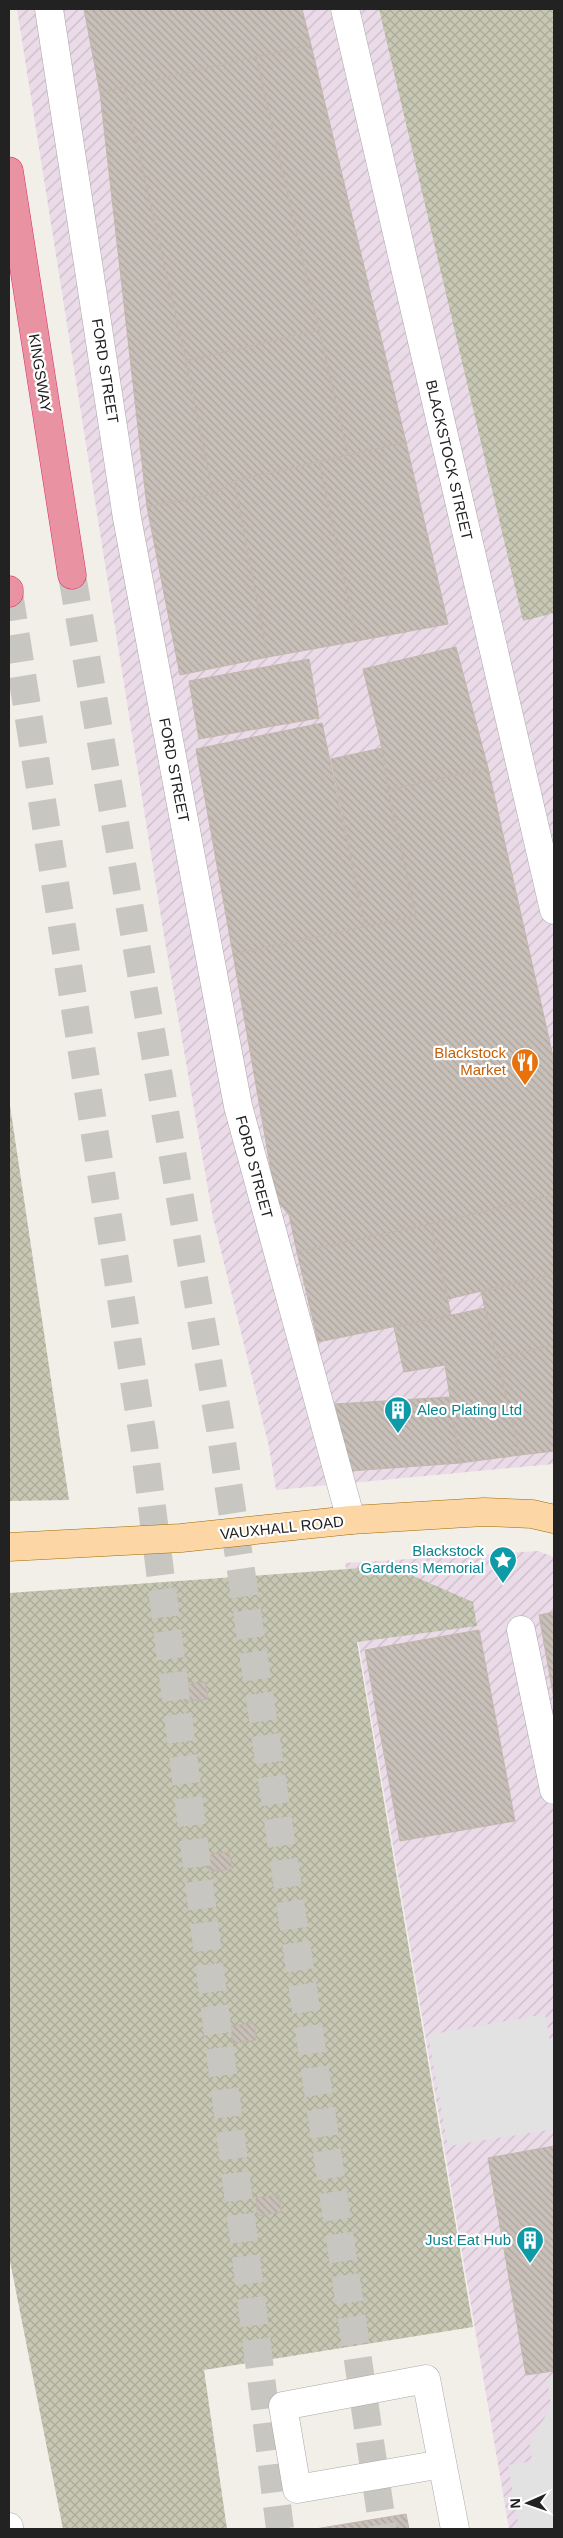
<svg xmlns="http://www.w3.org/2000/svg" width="563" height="2538" font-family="Helvetica,sans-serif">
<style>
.industrial{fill:url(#industrial-furrows)}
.construction{fill:url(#construction-cross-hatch)}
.parking{fill:#e2e2e2}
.building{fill:url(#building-back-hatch);stroke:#c4b6ab}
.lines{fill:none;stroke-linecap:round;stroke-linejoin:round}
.highway-tunnel{stroke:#c8c6c1;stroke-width:28;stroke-dasharray:28 14;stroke-linecap:butt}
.minor-casing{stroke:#a9a9a9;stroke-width:29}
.major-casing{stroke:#a06b00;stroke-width:29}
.highway-casing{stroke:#dc2a67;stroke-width:29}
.minor{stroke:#fff;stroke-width:28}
.major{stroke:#fcd6a4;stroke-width:28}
.highway{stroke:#e892a2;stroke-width:28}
.labels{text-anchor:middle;stroke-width:4.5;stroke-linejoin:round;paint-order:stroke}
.street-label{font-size:15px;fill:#222;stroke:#fff}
.food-label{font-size:15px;fill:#c56008;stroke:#fff;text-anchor:end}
.culture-label{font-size:15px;fill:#0d838f;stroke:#fff;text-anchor:end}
</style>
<defs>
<pattern id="industrial-furrows" width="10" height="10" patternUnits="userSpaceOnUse" patternTransform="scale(1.25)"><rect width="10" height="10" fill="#ebdbe8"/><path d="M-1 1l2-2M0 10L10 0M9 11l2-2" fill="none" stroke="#c9bcc7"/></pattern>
<pattern id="construction-cross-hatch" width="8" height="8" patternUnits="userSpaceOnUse" patternTransform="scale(1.25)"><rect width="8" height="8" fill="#c7c7b4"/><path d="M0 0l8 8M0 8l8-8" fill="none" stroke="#abab9a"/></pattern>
<pattern id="building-back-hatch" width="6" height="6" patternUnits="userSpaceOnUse" patternTransform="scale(1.25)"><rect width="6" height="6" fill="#c7bfb8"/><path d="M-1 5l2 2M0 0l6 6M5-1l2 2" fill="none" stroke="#aba49e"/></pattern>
</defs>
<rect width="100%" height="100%" fill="#f2efe9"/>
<g class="industrial">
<polygon points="17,9 554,9 554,1464 276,1490 269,1447 213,1218 163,930"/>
<polygon points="538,1551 554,1557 554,2529 509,2529 345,1563"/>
</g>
<g class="construction">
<polygon points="379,9 554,9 554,613 523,621"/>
<polygon points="9,1099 69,1500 9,1501"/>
<polygon points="390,1566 473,1602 477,1626 357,1642 473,2327 204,2370 227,2529 63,2529 9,2256 9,1593"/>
</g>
<g class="parking">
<polygon points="545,2014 550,2041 554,2040 554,2129 448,2146 428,2035"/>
<polygon points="554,2377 554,2529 519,2529 508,2465 532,2461 530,2444 551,2406 547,2379"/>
</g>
<g class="building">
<polygon points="84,9 302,9 311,45 100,93"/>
<polygon points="311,45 406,442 348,455 256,57"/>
<polygon points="256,57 319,330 186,361 124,87"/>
<polygon points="124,87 186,361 213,494 147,507 100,93"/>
<polygon points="319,330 348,455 234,481 213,494 186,361"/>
<polygon points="406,442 448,624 357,641 319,462"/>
<polygon points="319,462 357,641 268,657 234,481"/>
<polygon points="234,481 268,657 180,675 147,507 213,494"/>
<polygon points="456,647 488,768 388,790 382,748 363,669"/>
<polygon points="309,659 319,718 199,739 189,681"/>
<polygon points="322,723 365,927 233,954 196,749"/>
<polygon points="382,748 388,790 416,916 365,927 331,759"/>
<polygon points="488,768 554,1061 554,1195 431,1224 297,1252 289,1215 276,1199 233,954 416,916 388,790"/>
<polygon points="554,1195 554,1274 448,1299 431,1224"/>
<polygon points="431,1224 451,1315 318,1342 297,1252"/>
<polygon points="554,1274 554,1345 497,1358 481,1292"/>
<polygon points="485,1308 520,1455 460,1463 445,1365 404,1372 394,1327"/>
<polygon points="554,1345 554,1451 520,1455 497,1358"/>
<polygon points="449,1397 460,1463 350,1471 335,1404"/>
<polygon points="554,1612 554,1699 539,1615"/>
<polygon points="479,1630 515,1821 400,1841 365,1650"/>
<polygon points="205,1682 208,1699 184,1702 182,1685"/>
<polygon points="229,1852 232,1869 209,1872 206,1855"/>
<polygon points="254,2023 256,2040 233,2043 231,2026"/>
<polygon points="554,2146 554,2371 526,2375 488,2158"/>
<polygon points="279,2195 281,2212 258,2216 256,2198"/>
<polygon points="406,2514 409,2529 315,2529"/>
</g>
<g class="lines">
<g class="highway-tunnel">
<polyline points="72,575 220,1429 383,2529"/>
<polyline points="9,593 144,1444 280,2529"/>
</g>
<g class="minor-casing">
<g id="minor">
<polyline points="49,9 127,518 238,1106 351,1520"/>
<polyline points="345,9 554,910"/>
<polyline points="521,1630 554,1790"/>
<polyline points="442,2464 297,2489 283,2406 426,2379 455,2529"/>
<polyline points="9,2527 9,2529"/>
</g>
</g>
<g class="major-casing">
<polyline id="major" points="9,1547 181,1538 351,1520 484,1512 532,1514 554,1519"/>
</g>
<g class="highway-casing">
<g id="highway">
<polyline points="9,171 72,575"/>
<polyline points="9,590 9,593"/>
</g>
</g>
<use href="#minor" class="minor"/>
<use href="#major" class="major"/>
<use href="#highway" class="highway"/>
</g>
<defs>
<g id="restaurant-pin" transform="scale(1.4375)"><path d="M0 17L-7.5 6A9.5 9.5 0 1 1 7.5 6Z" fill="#e8710a" stroke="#fff"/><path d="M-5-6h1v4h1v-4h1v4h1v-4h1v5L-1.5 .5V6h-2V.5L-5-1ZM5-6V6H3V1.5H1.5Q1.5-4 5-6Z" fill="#fff"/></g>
<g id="building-pin" transform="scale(1.4375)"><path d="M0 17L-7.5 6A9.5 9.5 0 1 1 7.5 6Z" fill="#0f9aa8" stroke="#fff"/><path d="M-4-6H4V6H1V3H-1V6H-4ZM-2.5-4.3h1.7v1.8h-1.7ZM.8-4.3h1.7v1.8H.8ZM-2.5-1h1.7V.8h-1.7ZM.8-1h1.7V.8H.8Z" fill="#fff"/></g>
<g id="sight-pin" transform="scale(1.4375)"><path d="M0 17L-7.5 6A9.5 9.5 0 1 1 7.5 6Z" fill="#0f9aa8" stroke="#fff"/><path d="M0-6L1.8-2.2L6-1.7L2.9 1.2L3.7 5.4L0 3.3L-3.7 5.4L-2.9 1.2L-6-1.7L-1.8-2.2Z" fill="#fff"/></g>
</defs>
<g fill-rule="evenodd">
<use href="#restaurant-pin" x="525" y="1062"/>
<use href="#building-pin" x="398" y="1410"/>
<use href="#sight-pin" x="503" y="1560"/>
<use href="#building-pin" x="530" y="2240"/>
</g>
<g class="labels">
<g class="street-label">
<text transform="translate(105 371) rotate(81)" y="5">FORD STREET</text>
<text transform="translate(40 373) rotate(81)" y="5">KINGSWAY</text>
<text transform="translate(449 460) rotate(77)" y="5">BLACKSTOCK STREET</text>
<text transform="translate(174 770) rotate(79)" y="5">FORD STREET</text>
<text transform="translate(254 1167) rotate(75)" y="5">FORD STREET</text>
<text transform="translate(282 1528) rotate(-6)" y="5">VAUXHALL ROAD</text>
</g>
<g class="food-label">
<text x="506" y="1058">Blackstock<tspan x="506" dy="17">Market</tspan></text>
</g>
<g class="culture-label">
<text x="417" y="1415" text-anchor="start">Aleo Plating Ltd</text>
<text x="484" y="1556">Blackstock<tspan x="484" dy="17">Gardens Memorial</tspan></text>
<text x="511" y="2245">Just Eat Hub</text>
</g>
</g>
<rect width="563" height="2538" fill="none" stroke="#222222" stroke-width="20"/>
<g transform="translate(528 2503) rotate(268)" stroke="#ffffff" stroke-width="4" paint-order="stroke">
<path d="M0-4L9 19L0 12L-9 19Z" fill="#222222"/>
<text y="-8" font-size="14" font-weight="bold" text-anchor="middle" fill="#222222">N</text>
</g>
</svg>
